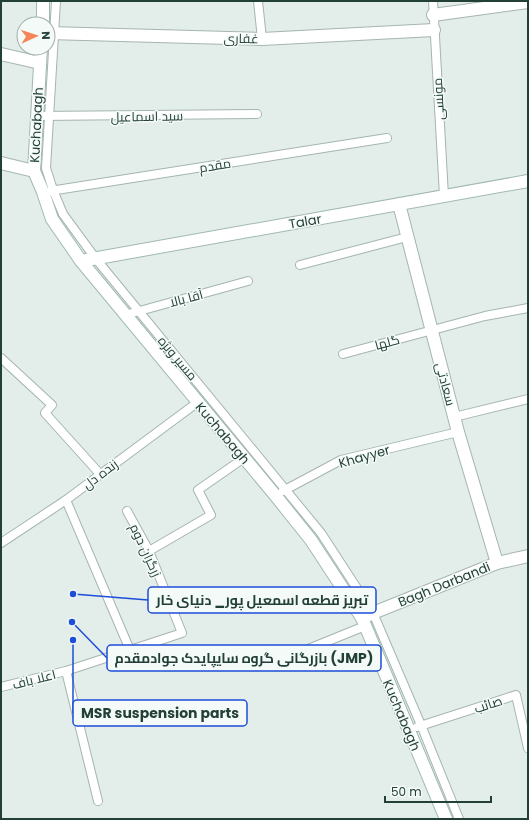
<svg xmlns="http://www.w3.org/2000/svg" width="529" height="820" font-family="Poppins,Cairo,sans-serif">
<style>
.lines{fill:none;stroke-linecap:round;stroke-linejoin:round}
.service-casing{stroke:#a5b5b0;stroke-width:10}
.minor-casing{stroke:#a5b5b0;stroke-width:14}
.secondary-casing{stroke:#a1b9b2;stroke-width:14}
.service{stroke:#fff;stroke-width:8}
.minor{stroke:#fff;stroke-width:12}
.secondary{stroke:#fff;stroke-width:12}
.labels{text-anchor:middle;stroke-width:3;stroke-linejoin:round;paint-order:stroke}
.street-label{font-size:13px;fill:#223f38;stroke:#f4faf7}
.leader{fill:none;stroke:#1d4ed8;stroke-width:1.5}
.callout-dot{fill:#1d4ed8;stroke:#f4faf7;stroke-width:1.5}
.callout{fill:#f4faf7;stroke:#1d4ed8;stroke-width:1.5}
.callout-label{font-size:14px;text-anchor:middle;font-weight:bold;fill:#223f38}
</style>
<rect width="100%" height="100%" fill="#e3ede9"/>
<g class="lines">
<g class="service-casing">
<g id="service">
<polyline points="56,1 46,168 53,190 63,214 96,259 321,533 373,613 421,725 459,819"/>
<polyline points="258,1 262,39"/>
<polyline points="433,1 444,196"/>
<polyline points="37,116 257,114"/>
<polyline points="50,191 387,138"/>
<polyline points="300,265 407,237"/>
<polyline points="125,315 248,281"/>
<polyline points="343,354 485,316 528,308"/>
<polyline points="1,358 52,405 45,413 100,474"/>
<polyline points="454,417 528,399"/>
<polyline points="283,491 341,460 458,432"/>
<polyline points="66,500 130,650"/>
<polyline points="1,543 66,500 198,402"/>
<polyline points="149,551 211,515 198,490 244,458"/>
<polyline points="291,656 365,626"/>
<polyline points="66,671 98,801"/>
<polyline points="1,687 66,671 182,633 149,551 127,511"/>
<polyline points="417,727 516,695 528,748"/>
</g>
</g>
<g class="minor-casing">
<g id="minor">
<polyline points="433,15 528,2"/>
<polyline points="48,33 262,39 434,30"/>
<polyline points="1,54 40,63"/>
<polyline points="1,163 34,171"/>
<polyline points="399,204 458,432 497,563"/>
<polyline points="362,618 373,613 497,563 528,556"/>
</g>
</g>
<g class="secondary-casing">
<g id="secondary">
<polyline points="43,24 43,1"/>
<polyline points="41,48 34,171 43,192 52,219 81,261 275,495 311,540 362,618 446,819"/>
<polyline points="81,261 528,181"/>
</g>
</g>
<use href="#service" class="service"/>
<use href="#minor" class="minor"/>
<use href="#secondary" class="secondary"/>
</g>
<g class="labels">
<g class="street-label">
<text transform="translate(241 38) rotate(1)" y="5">غفاری</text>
<text transform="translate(438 99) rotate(-93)" y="5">مونسی</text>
<text transform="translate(147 116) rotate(-1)" y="5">سید اسماعیل</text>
<text transform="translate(36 125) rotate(-87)" y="5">Kuchabagh</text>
<text transform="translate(215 165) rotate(-9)" y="5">مقدم</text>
<text transform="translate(305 221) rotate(-10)" y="5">Talar</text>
<text transform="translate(186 298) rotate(-15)" y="5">آقا بالا</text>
<text transform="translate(387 342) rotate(-15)" y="5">گلها</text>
<text transform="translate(178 358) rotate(50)" y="5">مسیر ویژه</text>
<text transform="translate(446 384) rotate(75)" y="5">سعادتی</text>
<text transform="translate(223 433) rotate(50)" y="5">Kuchabagh</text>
<text transform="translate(364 456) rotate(-16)" y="5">Khayyer</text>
<text transform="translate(100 474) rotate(-37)" y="5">زنده دل</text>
<text transform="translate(146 550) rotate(65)" y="5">زرگران دوم</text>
<text transform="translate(444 584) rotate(-22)" y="5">Bagh Darbandi</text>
<text transform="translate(34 679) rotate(-14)" y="5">اعلا باف</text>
<text transform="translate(488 704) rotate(-18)" y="5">صائب</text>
<text transform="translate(402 715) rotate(67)" y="5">Kuchabagh</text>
</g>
</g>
<path class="leader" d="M73 594L148 600M72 622L107 658M73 640L73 713"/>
<g class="callout-dot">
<circle cx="73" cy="594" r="4"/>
<circle cx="72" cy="622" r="4"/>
<circle cx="73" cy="640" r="4"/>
</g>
<g class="callout">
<rect x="148" y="587" width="228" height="26" rx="4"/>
<rect x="107" y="645" width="274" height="26" rx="4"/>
<rect x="73" y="700" width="174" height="26" rx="4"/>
</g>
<g class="callout-label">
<text x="262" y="605">تبریز قطعه اسمعیل پور_ دنیای خار</text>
<text x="244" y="663">بازرگانی گروه سایپایدک جوادمقدم (JMP)</text>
<text x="160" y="718">MSR suspension parts</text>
</g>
<rect width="529" height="820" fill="none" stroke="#223f38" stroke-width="4"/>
<g transform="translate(36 36) rotate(87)"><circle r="19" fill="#f4faf7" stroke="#a0afab"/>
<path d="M0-3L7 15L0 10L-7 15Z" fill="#f58459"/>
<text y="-6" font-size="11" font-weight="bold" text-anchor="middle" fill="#223f38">N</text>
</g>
<path d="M385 796v6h106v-6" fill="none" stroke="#223f38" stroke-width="2"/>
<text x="391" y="796" font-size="12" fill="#223f38" stroke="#f4faf7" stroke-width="3" paint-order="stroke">50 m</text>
</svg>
